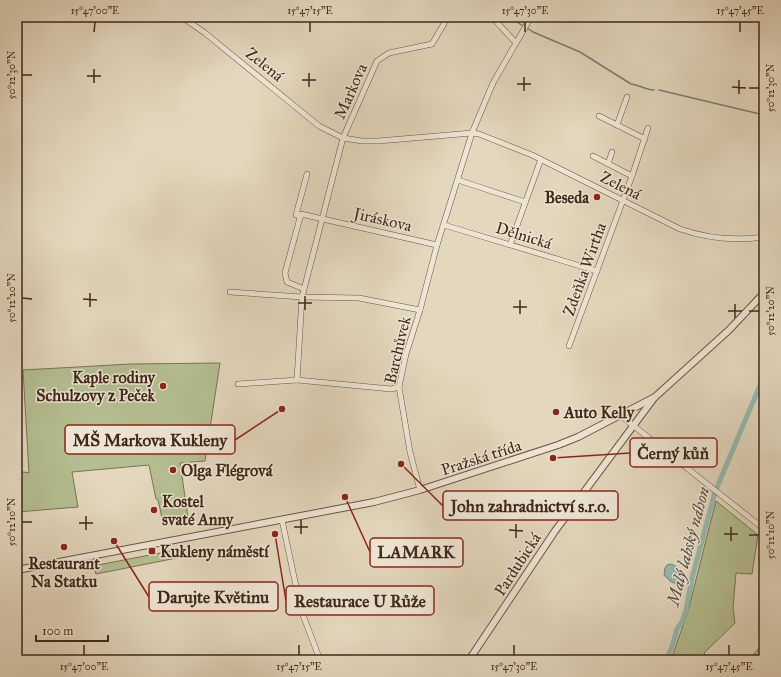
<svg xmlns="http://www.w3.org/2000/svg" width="781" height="677" font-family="'IM FELL Great Primer',serif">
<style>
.green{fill:#b4be90;stroke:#7a7356}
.water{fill:#95bab0;stroke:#738074}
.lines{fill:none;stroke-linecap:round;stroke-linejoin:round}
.stream{stroke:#738074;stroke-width:1.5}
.canal{stroke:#95bab0;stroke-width:5}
.minor-casing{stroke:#6a5444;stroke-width:6}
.tertiary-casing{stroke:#6a5444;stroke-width:8}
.minor{stroke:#ede5d4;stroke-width:5}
.tertiary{stroke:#ede5d4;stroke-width:6}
.ticks{fill:none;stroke:#41281b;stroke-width:1.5}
.poi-dot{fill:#8f2418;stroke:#ede5d4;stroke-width:1.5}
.labels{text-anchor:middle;stroke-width:3;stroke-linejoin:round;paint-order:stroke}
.street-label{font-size:16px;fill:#41281b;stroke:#ede5d4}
.poi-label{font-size:16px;font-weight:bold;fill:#41281b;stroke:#ede5d4;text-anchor:start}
.water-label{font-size:17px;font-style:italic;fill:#564c40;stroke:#ede5d4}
.leader{fill:none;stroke:#8f2418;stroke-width:1.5}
.callout-dot{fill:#8f2418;stroke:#ede5d4;stroke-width:1.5}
.callout{fill:#ede5d4;stroke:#8f2418;stroke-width:1.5}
.callout-label{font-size:17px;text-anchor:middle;font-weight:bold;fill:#41281b}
.neatline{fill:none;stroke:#41281b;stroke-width:1.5}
.ticks-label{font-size:10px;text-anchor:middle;fill:#41281b}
</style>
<rect width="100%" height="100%" fill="#e3d7bd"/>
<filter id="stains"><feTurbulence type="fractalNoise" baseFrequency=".005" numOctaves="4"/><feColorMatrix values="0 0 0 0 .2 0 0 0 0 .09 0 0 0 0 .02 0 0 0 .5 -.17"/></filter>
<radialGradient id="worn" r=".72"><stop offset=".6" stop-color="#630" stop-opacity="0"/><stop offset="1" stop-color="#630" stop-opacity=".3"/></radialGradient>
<g class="green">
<polygon points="220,363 205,461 180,463 188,517 163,522 158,500 156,499 149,465 72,472 78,507 17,512 17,473 24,472 29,473 23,370 131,364"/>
<polygon points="716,501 758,535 752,574 736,573 733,608 735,623 704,653 709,660 671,660 688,611"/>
<polygon points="191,547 192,555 96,574 93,566"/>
<polygon points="764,643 764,660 748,660"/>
</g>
<polygon class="water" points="671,564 677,567 677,575 682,579 683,587 670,581 664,575 665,568 667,565"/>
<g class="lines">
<g class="stream">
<polyline points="510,17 523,26"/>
<path d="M527,28L533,32L580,52L631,84C640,85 645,90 654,90"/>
<polyline points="659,90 764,115"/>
</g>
<polyline class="canal" points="666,660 673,644 677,629 682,622 686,610 692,578 715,492 761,383 764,372"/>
<g class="minor-casing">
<g id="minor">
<path d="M182,17L205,33L319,126L343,138L362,141H378L472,133L479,134L532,155L680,229C706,238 736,241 764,237"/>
<polyline points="492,17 516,43"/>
<polyline points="599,116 645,139"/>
<polyline points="617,125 627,97"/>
<polyline points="593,156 632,176"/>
<polyline points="608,164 612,152"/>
<polyline points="458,180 525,202"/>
<polyline points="301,216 296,215 307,174"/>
<polyline points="444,225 597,271"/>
<polyline points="510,245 541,159"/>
<polyline points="304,289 287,282 285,273 301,214 437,245"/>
<polyline points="230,292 302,297 359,298 420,310 437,245 472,133 493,83 531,17"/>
<polyline points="420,310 406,354 399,387 410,452 420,490"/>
<polyline points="569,346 632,176 648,128"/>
<polyline points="238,384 297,380"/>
<polyline points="399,387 391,389 297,380 302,297 343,138 377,61 389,53 432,44 448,17"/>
<polyline points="620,415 764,529"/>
<polyline points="282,520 301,610 320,660"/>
</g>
</g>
<g class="tertiary-casing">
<g id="tertiary">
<polyline points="17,570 374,502 420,490 558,445 578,437 655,397 729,330 764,293"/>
<polyline points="469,660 555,531 654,398"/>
</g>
</g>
<use href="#minor" class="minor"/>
<use href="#tertiary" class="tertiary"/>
</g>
<path class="ticks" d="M94,32L95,22M310,32V22M525,32V22M740,32V22M22,75H32M87,76H101M302,80H316M94,83V69M517,84H531M309,87V73M732,87L746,88M749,88H759M524,91V77M739,94V80M22,298L32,299M83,299L97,300M298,303H312M90,307V293M513,307H527M305,310V296M728,311H742M749,311H759M520,314V300M735,318V304M22,522H32M79,523H93M294,527H308M86,530V516M509,530L523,531M301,534V520M724,534H738M749,535H759M516,538V524M731,541V527M84,655V645M299,655V645M514,655V645M729,655V645"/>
<g class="poi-dot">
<circle cx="597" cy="197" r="4"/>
<circle cx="163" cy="386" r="4"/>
<circle cx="556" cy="412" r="4"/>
<circle cx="173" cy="470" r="4"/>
<circle cx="154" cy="510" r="4"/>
<circle cx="64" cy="547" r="4"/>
<rect x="148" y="547" width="8" height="8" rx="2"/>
</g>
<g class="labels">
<g class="street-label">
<text transform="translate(265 64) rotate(39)" y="6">Zelená</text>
<text transform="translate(350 91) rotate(-66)" y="6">Markova</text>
<text transform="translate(621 185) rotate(27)" y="6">Zelená</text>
<text transform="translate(383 219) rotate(13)" y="6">Jiráskova</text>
<text transform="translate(524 235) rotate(17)" y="6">Dělnická</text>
<text transform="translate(584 269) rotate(-70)" y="6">Zdeňka Wirtha</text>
<text transform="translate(397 350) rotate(-77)" y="6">Barchůvek</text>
<text transform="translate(481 457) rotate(-18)" y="6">Pražská třída</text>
<text transform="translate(517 564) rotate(-57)" y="6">Pardubická</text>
</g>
<g class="poi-label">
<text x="589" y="203" text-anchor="end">Beseda</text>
<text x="155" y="383" text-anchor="end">Kaple rodiny<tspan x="155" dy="18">Schulzovy z Peček</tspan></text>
<text x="564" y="418">Auto Kelly</text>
<text x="181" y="476">Olga Flégrová</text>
<text x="162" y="507">Kostel<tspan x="162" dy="18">svaté Anny</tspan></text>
<text x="160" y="557">Kukleny náměstí</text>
<text x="64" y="569" text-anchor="middle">Restaurant<tspan x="64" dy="18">Na Statku</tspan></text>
</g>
<g class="water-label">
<text transform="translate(688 546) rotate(-75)" y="6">Malý labský náhon</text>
</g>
</g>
<path class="leader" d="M282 409L235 440M553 458L630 453M401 464L443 506M345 497L370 552M114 541L149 597M275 534L286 601"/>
<g class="callout-dot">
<circle cx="282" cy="409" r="4"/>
<circle cx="553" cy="458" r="4"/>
<circle cx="401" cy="464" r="4"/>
<circle cx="345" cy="497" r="4"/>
<circle cx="114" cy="541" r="4"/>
<circle cx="275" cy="534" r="4"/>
</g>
<g class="callout">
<rect x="65" y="425" width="170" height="29" rx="4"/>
<rect x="630" y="438" width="87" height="29" rx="4"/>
<rect x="443" y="491" width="175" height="29" rx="4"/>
<rect x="370" y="538" width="93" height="29" rx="4"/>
<rect x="149" y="582" width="129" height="29" rx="4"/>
<rect x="286" y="586" width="148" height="29" rx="4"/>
</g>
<g class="callout-label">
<text x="150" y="446">MŠ Markova Kukleny</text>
<text x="673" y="459">Černý kůň</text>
<text x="530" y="512">John zahradnictví s.r.o.</text>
<text x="416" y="558">LAMARK</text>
<text x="213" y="603">Darujte Květinu</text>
<text x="360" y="607">Restaurace U Růže</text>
</g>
<rect width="781" height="677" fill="none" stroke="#e3d7bd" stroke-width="44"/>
<path d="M36 635v6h72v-6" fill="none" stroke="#41281b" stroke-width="2"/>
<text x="42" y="635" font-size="12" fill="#41281b" stroke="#ede5d4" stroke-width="3" paint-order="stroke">100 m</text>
<rect x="22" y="22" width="737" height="633" class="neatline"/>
<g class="ticks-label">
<text x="95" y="14">15°47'00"E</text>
<text x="310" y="14">15°47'15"E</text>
<text x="525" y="14">15°47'30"E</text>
<text x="740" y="14">15°47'45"E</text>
<text transform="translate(11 75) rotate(-90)" y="4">50°12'30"N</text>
<text transform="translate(770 88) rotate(-90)" y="4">50°12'30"N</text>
<text transform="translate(11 298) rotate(-90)" y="4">50°12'20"N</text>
<text transform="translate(770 311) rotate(-90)" y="4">50°12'20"N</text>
<text transform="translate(11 522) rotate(-90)" y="4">50°12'10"N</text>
<text transform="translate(770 535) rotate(-90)" y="4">50°12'10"N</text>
<text x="84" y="670">15°47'00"E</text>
<text x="299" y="670">15°47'15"E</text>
<text x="514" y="670">15°47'30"E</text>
<text x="729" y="670">15°47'45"E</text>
</g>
<rect width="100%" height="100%" filter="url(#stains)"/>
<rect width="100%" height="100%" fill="url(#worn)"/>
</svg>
